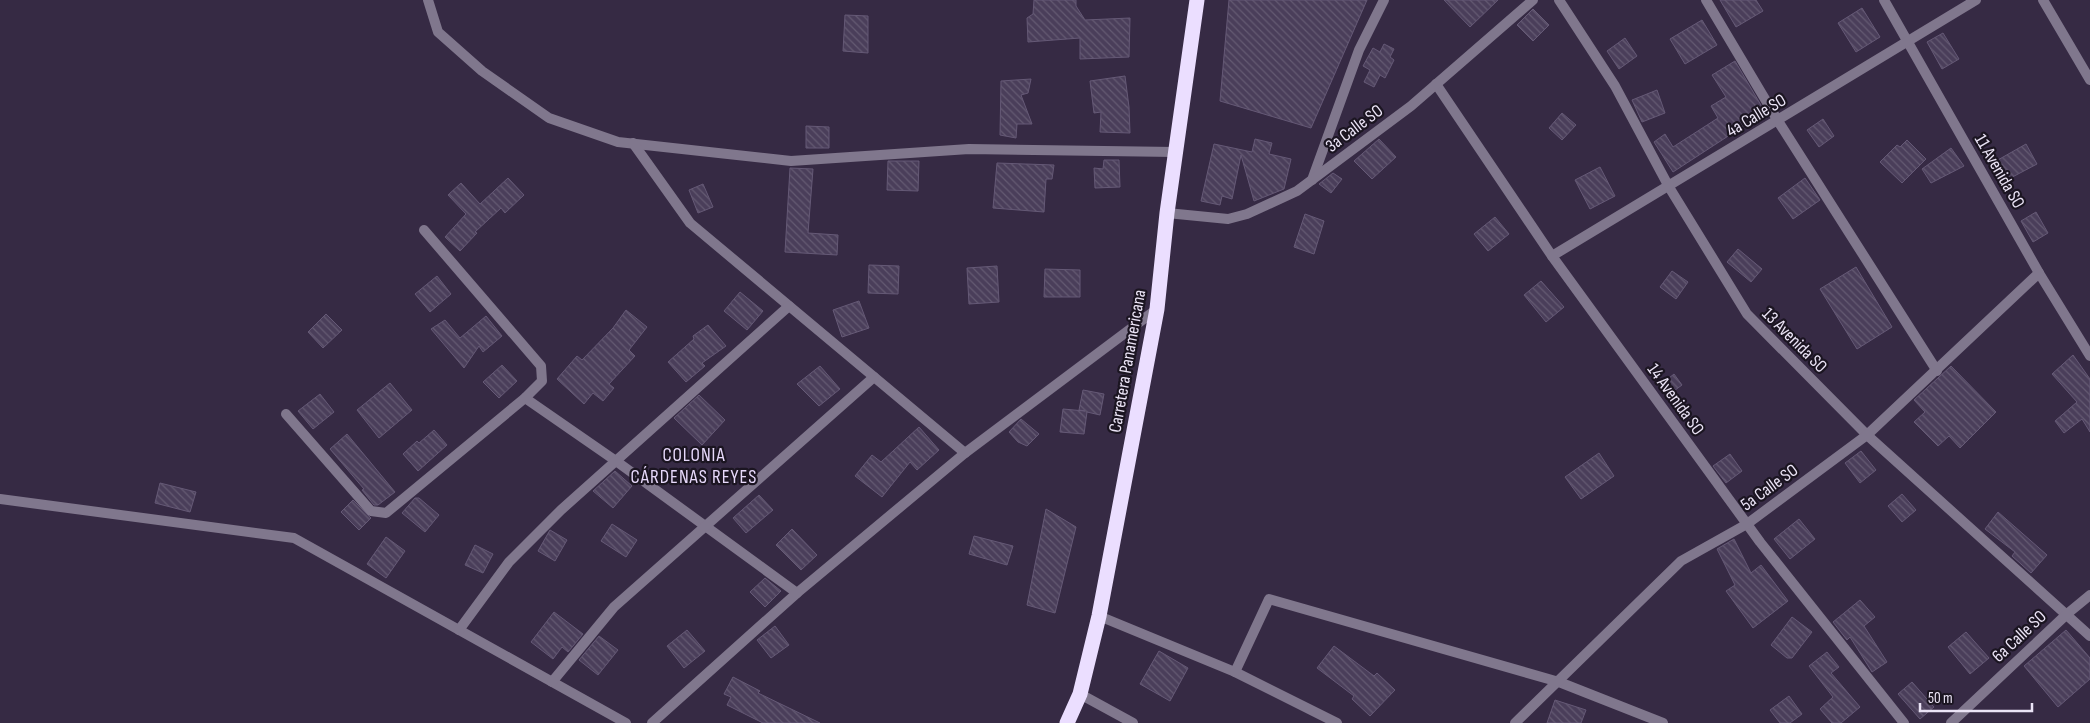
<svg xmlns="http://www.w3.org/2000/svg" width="2090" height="723" font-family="'Sofia Sans Condensed',sans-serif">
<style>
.building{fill:url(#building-back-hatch);stroke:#655976}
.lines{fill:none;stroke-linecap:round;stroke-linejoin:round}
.street{stroke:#80778d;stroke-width:10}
.highway{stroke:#ebdeff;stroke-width:15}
.labels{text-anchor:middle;stroke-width:4.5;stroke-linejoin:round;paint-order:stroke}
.street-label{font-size:18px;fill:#ebe4f6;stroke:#1b1521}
.neighbourhood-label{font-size:19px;letter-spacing:1px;fill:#e7d9fb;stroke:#1b1521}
</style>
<defs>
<pattern id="building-back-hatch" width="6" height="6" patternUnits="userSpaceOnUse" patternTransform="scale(1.25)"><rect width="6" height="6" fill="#4a3e5a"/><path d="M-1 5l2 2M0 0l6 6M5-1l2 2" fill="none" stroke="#645a72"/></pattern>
</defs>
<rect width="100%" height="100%" fill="#362a44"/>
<g class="building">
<polygon points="1034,0 1076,0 1076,6 1085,20 1130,18 1129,57 1080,59 1080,38 1028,42 1027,18 1033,14"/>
<polygon points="1229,0 1367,0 1311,128 1220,101"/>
<polygon points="1444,0 1498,0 1470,27"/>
<polygon points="1720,0 1756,0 1763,11 1736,27"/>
<polygon points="1862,8 1880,37 1856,52 1838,23"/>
<polygon points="1533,9 1549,25 1533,41 1517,25"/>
<polygon points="845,15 868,16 868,53 843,51"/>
<polygon points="1702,20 1717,45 1685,64 1670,39"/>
<polygon points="1943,33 1959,59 1942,69 1927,42"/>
<polygon points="1625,38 1637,56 1619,69 1607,51"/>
<polygon points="1384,44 1394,49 1390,57 1394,60 1385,78 1380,75 1374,87 1364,82 1370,70 1363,66 1373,48 1380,52"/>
<polygon points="1735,61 1765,112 1673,172 1654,142 1665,134 1673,147 1718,118 1711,106 1726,97 1712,75"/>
<polygon points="1125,76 1129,107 1130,133 1100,132 1101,112 1094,113 1090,81"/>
<polygon points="1031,79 1028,93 1021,95 1032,124 1017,124 1016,138 1000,135 1001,81"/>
<polygon points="1657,90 1665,113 1642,122 1632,100"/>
<polygon points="1562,113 1576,125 1562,140 1549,128"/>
<polygon points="1823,119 1834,136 1819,147 1807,130"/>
<polygon points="806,126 829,127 829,148 806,148"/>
<polygon points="1255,139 1272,143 1269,154 1291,159 1284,189 1254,201 1241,155 1232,199 1222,196 1220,205 1201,201 1214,144 1252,152"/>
<polygon points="1379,139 1396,157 1372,179 1354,161"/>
<polygon points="1907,140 1926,159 1902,183 1880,162 1897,145 1900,147"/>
<polygon points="2026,144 2037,164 2003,182 1999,182 1989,165"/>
<polygon points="1951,148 1964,166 1931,183 1922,169"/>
<polygon points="1104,160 1119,160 1120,187 1095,188 1094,168 1103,169"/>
<polygon points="888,161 919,161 918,191 887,190"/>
<polygon points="997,163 1054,165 1052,179 1046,179 1044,212 993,208"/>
<polygon points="1600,167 1615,196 1590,209 1575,180"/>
<polygon points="790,168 813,169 808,233 838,235 837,255 785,252"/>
<polygon points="1333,173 1342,179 1331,193 1319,184"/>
<polygon points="508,178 524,195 505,213 501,208 475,232 477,233 460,251 445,237 466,214 448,195 461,183 480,204"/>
<polygon points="1805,178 1820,200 1793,219 1778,198"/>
<polygon points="703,184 713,207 698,213 689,190"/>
<polygon points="2036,212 2048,233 2033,242 2021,221"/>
<polygon points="1305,214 1324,221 1314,254 1294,247"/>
<polygon points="1495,217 1509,234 1488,251 1474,234"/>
<polygon points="1738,249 1762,269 1751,282 1727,262"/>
<polygon points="869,265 899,266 898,294 868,293"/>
<polygon points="997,266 999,302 969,304 967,268"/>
<polygon points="1856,267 1892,327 1857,349 1820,289"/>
<polygon points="1045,269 1080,270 1080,297 1044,297"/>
<polygon points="1672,271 1688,282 1676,299 1660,287"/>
<polygon points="437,276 451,294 430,312 415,294"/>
<polygon points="1541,281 1564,307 1546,322 1524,295"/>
<polygon points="740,292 763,311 747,330 724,311"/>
<polygon points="859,301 869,328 842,337 833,310"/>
<polygon points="626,310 647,327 629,350 635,356 609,384 614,388 603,401 593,393 584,404 557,379 577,356 582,360 613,328"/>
<polygon points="326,314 342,330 323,348 308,332"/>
<polygon points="486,316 502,336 483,352 479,346 464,368 431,329 445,320 460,338"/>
<polygon points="708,325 726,346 702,363 705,366 686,382 668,362 694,339 693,336"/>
<polygon points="2073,355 2090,379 2090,432 2082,419 2064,433 2055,421 2077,402 2052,374"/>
<polygon points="502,365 517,381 499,398 483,382"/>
<polygon points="820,366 840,389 819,406 797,384"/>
<polygon points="1951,366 1996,412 1960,448 1949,436 1938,446 1914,422 1925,412 1914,400"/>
<polygon points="1674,374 1682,385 1667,396 1659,386"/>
<polygon points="390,383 412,410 379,438 357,410"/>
<polygon points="1083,390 1104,394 1100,415 1087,412 1084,434 1060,432 1063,409 1085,411 1079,410"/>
<polygon points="320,394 334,412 313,429 298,411"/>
<polygon points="699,395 725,420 702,445 674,418"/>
<polygon points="1021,419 1039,434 1027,446 1018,442 1009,432"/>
<polygon points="919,427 939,450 917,470 910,462 882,497 855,476 872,455 881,462"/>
<polygon points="434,430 447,445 418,471 403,454 417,441 419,443"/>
<polygon points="347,434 395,492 378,505 374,505 362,490 364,489 330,449"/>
<polygon points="1861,451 1876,470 1860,483 1845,463"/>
<polygon points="1599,453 1614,476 1581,499 1565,477"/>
<polygon points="1730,454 1742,471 1726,483 1713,466"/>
<polygon points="615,471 632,486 613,508 593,491"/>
<polygon points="160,483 196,492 190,512 155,503"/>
<polygon points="1902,494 1916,510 1902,522 1888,506"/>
<polygon points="759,495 773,510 746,533 733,518"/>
<polygon points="415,498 419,498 439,515 425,532 402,513"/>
<polygon points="353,500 371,518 359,530 341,512"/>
<polygon points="1046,509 1076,527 1055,613 1027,605"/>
<polygon points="1998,512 2047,555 2031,573 2012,556 2015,552 1985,529"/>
<polygon points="1799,519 1815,539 1790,559 1774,539"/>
<polygon points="612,524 637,540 626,557 601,541"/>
<polygon points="792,529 817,555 801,570 776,545"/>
<polygon points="550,530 567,540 555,561 538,551"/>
<polygon points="974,536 1013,546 1007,565 969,554"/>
<polygon points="386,537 405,551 386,578 367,564"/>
<polygon points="1734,539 1751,573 1761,565 1788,601 1753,628 1726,591 1735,585 1717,549"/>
<polygon points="475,545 493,554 483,573 465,565"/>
<polygon points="765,578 781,591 765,607 750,592"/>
<polygon points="1860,600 1875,617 1864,626 1887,662 1872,672 1850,637 1847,640 1833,622"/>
<polygon points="554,612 583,634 568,652 562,647 553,659 531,642"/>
<polygon points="1792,617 1812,632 1792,658 1787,658 1771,645"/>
<polygon points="775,626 789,645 771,658 757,640"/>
<polygon points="687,630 705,651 684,668 667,646"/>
<polygon points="2066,630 2090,658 2090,679 2058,707 2024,666"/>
<polygon points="1966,632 1989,658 1970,674 1948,647"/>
<polygon points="599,636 618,650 598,675 579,660"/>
<polygon points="1334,646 1374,676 1377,673 1395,690 1370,716 1352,699 1354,696 1317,668"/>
<polygon points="1159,651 1188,668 1170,701 1140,684"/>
<polygon points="1827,652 1839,667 1831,673 1860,707 1841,723 1832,723 1820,709 1833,697 1809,666"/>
<polygon points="733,677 760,691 758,693 820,723 763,723 727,705 731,697 724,694"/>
<polygon points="1912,682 1934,707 1920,719 1898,694"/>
<polygon points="1789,696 1802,714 1790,723 1780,723 1770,710"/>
<polygon points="1555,700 1586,710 1581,723 1547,723"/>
</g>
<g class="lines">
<g class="street">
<polyline points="428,0 438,32 482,71 549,118 618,142 791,161 969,149 1175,152"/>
<polyline points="1559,0 1615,86 1669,187 1747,314 1867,435 2090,636"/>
<polyline points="1706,0 1778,121 1937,371"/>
<polyline points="1884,0 2039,273 2090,356"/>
<polyline points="2043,0 2090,80"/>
<polyline points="1436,84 1552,256 1760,542 1904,723"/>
<polyline points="633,143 690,223 965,453"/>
<polyline points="1312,180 1359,50 1384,0"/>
<polyline points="1167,213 1228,219 1247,214 1297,191 1411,106 1533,0"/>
<polyline points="1552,256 1976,0"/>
<polyline points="525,398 616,461 797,593"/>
<polyline points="286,414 371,511 386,513 525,398 542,381 541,366 424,230"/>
<polyline points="0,499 294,538 626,723"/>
<polyline points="1099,616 1235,672 1337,723"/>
<polyline points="459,630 509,562 561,510 789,306"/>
<polyline points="1235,672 1269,599 1559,682 1663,723"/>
<polyline points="552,682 614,607 874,377"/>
<polyline points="1080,694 1133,723"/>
<polyline points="652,723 797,593 965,453 1157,309"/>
<polyline points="1515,723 1681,561 1747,524 1867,435 2039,273"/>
<polyline points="1951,723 2067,614 2090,595"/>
</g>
<polyline class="highway" points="1067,723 1080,694 1099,616 1157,309 1167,213 1197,0"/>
</g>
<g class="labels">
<g class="street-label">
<text transform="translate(1756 115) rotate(-31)" y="6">4a Calle SO</text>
<text transform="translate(1354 128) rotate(-37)" y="6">3a Calle SO</text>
<text transform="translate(2000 171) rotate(60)" y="6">11 Avenida SO</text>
<text transform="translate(1795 340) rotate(45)" y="6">13 Avenida SO</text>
<text transform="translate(1127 361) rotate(-80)" y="6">Carretera Panamericana</text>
<text transform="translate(1676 399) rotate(54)" y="6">14 Avenida SO</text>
<text transform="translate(1769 487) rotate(-36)" y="6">5a Calle SO</text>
<text transform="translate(2019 636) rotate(-43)" y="6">6a Calle SO</text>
</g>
<g class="neighbourhood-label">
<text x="694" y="461">COLONIA<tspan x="694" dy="22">CÁRDENAS REYES</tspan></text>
</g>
</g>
<path d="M1920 703v8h112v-8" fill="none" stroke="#ebe4f6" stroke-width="2.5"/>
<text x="1928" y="703" font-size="15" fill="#ebe4f6" stroke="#1b1521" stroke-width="4" paint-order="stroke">50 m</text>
</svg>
